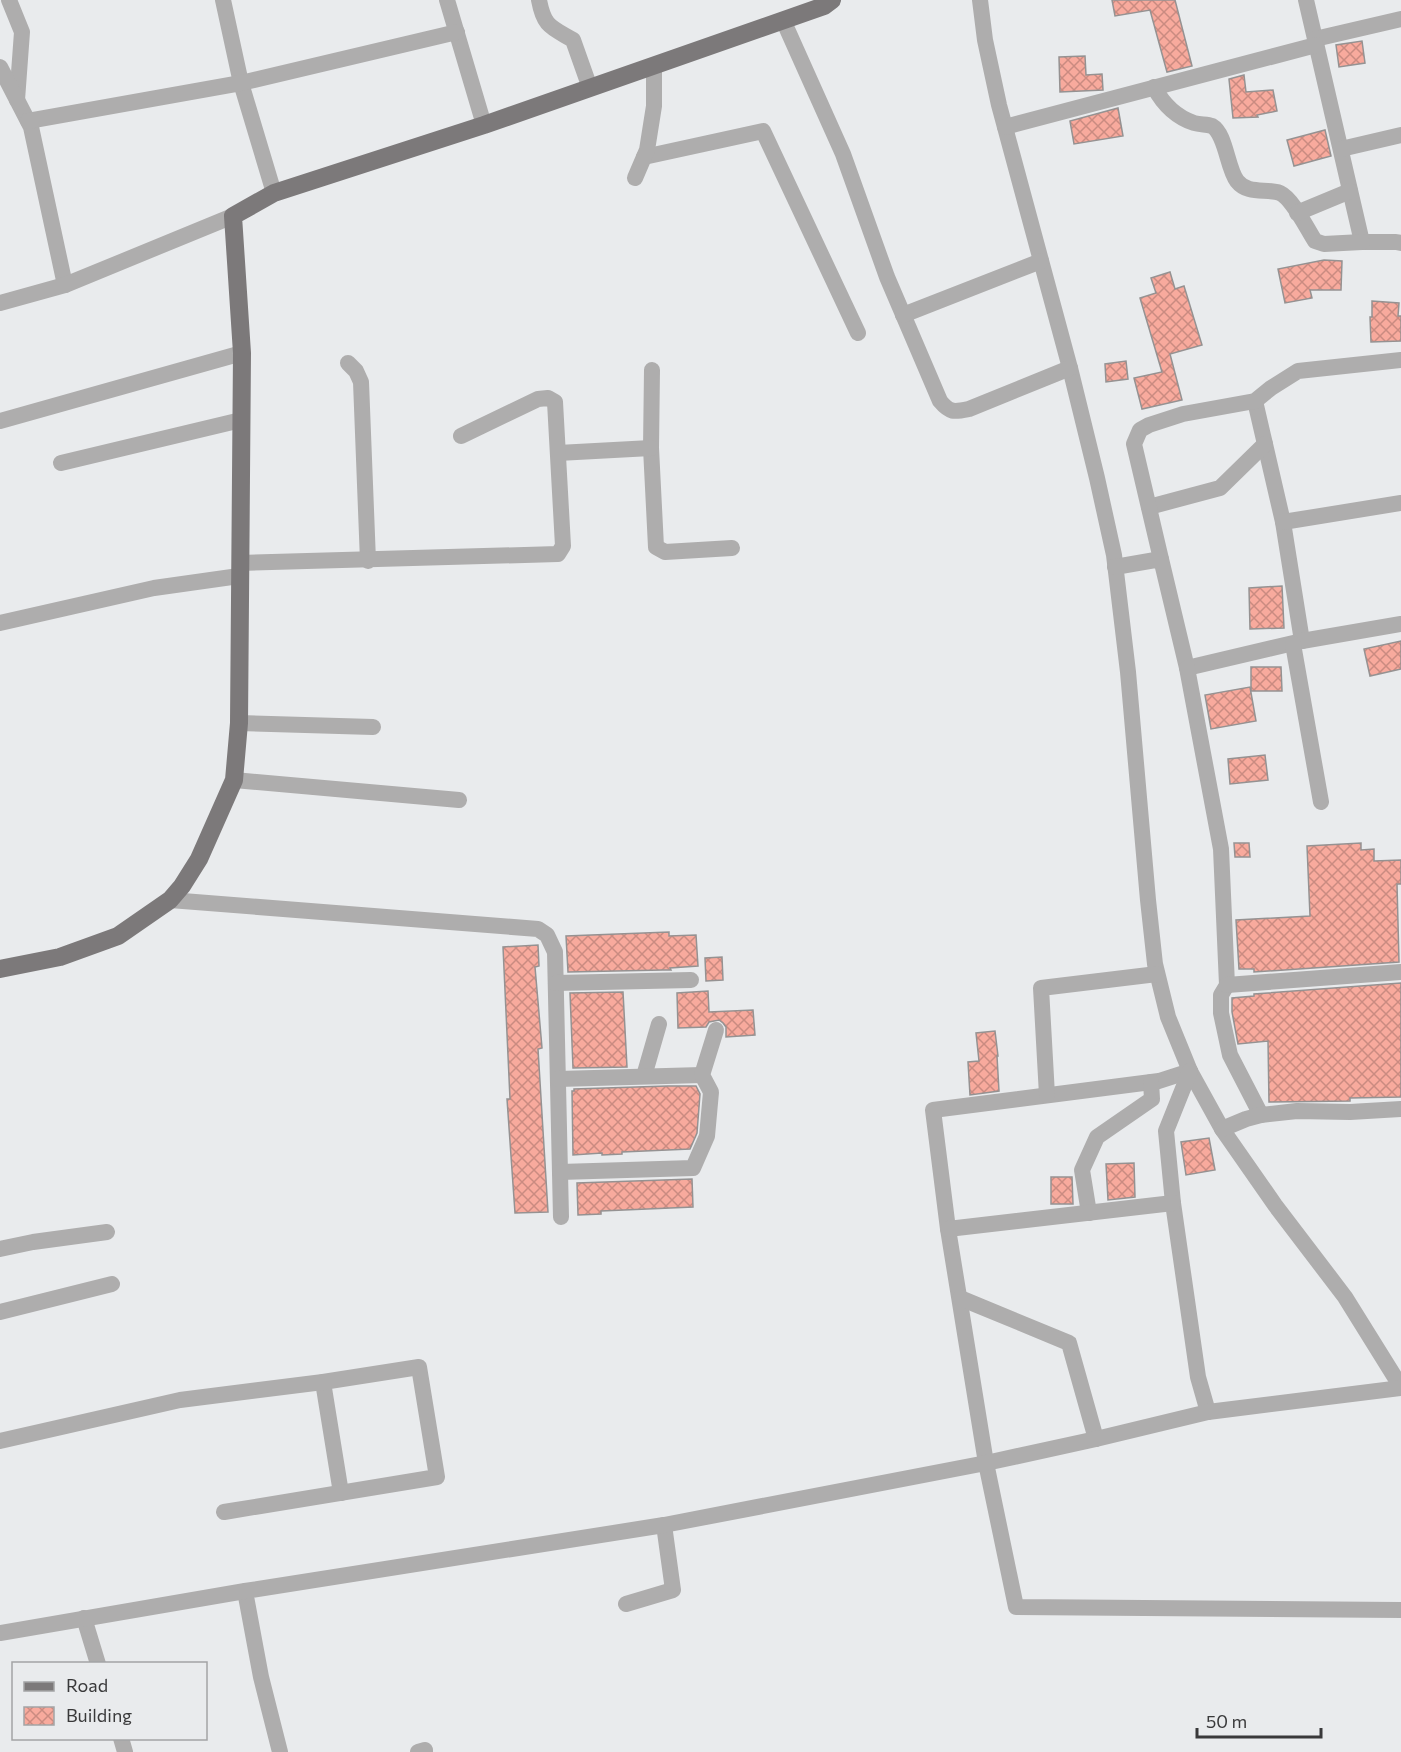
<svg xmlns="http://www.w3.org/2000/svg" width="1401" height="1752" font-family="Commissioner,sans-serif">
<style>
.building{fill:url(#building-cross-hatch);stroke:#959292;stroke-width:1.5}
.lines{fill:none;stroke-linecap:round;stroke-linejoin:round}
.minor{stroke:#aeadad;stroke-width:16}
.major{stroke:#7c797a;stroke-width:18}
</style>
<defs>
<pattern id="building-cross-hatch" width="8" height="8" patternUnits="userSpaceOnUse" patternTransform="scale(1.5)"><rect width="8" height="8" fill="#f8aa9d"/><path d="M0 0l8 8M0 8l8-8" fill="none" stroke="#ca8b81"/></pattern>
</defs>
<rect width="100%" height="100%" fill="#e9ebed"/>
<g class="building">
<polygon points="1112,0 1175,0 1192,66 1167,72 1150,10 1115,16"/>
<polygon points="1362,41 1365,63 1339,67 1336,45"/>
<polygon points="1085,56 1086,75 1102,74 1103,90 1060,92 1059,57"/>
<polygon points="1244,75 1246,92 1273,90 1277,111 1257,115 1258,117 1233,118 1229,79"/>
<polygon points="1118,108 1123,136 1074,144 1070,121"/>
<polygon points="1325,130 1331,156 1294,166 1287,140"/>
<polygon points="1324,260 1342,261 1341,290 1310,290 1312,298 1285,303 1278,269"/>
<polygon points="1170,272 1175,289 1184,286 1202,345 1170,354 1182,400 1142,409 1134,378 1162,372 1140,298 1156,293 1151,278"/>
<polygon points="1372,301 1399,303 1398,316 1401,316 1401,341 1371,342 1370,317 1372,317"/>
<polygon points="1126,361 1128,379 1106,382 1105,364"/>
<polygon points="1282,586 1284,628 1250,629 1249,588"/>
<polygon points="1401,641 1401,669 1370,676 1364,649"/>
<polygon points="1251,667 1281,667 1282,691 1251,691"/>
<polygon points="1250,687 1256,721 1211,729 1205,695"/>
<polygon points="1265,755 1268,780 1230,784 1228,759"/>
<polygon points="1234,843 1249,843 1250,857 1235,857"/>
<polygon points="1361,843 1361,850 1374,849 1374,861 1401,860 1401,884 1397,884 1399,962 1254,972 1254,969 1239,969 1236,920 1310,916 1307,846"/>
<polygon points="669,932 669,936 696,935 698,966 670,968 671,970 663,970 568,972 566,936"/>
<polygon points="538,945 539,966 535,967 542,1048 538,1049 548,1212 515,1213 507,1099 510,1099 503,947"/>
<polygon points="722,957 723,980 706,981 705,958"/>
<polygon points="1401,983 1401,1097 1350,1098 1350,1101 1269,1102 1268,1041 1238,1044 1232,1012 1232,998 1254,996 1254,994"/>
<polygon points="708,991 709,1012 753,1010 755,1035 726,1037 726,1027 723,1023 719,1020 709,1022 706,1027 678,1028 677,993"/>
<polygon points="623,992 627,1067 573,1068 570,993"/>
<polygon points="995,1031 998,1056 997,1056 999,1091 970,1095 968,1062 979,1061 976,1033"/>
<polygon points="668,1086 696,1086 700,1094 697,1133 690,1149 622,1152 622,1154 602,1155 602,1153 573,1155 572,1091 574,1091 574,1089"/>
<polygon points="1209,1138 1215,1170 1186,1175 1181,1142"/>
<polygon points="1134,1163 1135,1197 1108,1200 1106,1164"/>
<polygon points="1051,1177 1072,1177 1073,1204 1051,1204"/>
<polygon points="692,1179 693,1207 601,1211 601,1214 578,1215 577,1183"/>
</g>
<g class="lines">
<g class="minor">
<polyline points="9,0 22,32 17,100"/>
<polyline points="223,0 241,83 274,193"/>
<polyline points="447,0 484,125"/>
<path d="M539,0C544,27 551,27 573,40L590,88"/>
<polyline points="980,0 985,40 999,105 1070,368 1097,478 1114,555 1128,672 1148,900 1155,964 1168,1017 1190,1071 1222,1129 1275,1205 1345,1297 1401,1387"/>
<polyline points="1306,0 1362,242 1396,242 1401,243"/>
<path d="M783,20L843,154L887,277L940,401C950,413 954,412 969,409L1070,368"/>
<polyline points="1315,39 1401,19"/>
<polyline points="0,67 31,127 65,285"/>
<path d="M1154,87C1163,104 1176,117 1194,123C1200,125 1207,124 1212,126C1226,134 1227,168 1237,181C1248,195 1266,188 1280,193C1293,199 1307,229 1315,241L1324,244L1362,242"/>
<polyline points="28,121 241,83 457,32"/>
<polyline points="1005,127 1316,45"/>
<polyline points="1341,149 1401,135"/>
<polyline points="644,157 763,131 858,333"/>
<polyline points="635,178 647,150 654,106 654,66"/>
<polyline points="1297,213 1350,191"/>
<polyline points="0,303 65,285 233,216"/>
<polyline points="903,315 1041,261"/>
<polyline points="348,363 356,371 361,382 368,561"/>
<polyline points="652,370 651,448 656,547 665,552 732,548"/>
<polyline points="1255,401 1283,522 1302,641"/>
<polyline points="0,421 242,353"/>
<polyline points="558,453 651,448"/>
<polyline points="61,463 241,420"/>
<polyline points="1149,507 1220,488 1265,444"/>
<polyline points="1283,522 1401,503"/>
<polyline points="1161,559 1134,444 1140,430 1149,425 1183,414 1255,401 1271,388 1298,371 1401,360"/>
<polyline points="240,563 558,554 563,546 555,402 548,398 538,399 461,436"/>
<polyline points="1115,567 1161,559 1187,668 1302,641 1401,624"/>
<polyline points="0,623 154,588 239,576"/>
<polyline points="1293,644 1321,802"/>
<polyline points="1187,668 1221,849 1227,985 1221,995 1221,1013 1230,1055 1261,1115"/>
<polyline points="239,723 373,727"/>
<polyline points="234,780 459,800"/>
<polyline points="170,900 538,929 547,935 555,952 561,1217"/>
<polyline points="556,983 691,980"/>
<polyline points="1227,985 1401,972"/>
<polyline points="1190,1071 1159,1081 933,1110 948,1229 986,1463 1016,1607 1401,1610"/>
<polyline points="1190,1071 1166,1131 1173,1203 1198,1377 1208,1412"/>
<polyline points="644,1076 659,1024"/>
<polyline points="558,1079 702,1075"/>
<polyline points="1047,1095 1041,988 1157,974"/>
<polyline points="1222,1129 1246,1119 1261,1115 1297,1111 1350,1112 1401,1109"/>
<polyline points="560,1172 693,1168 707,1136 711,1092 702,1075 716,1030"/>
<polyline points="1089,1213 1082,1170 1097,1137 1152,1099 1151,1082"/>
<polyline points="948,1229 1173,1203"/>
<polyline points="0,1249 33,1242 107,1232"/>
<polyline points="960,1298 1069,1343 1096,1439"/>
<polyline points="0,1312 112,1284"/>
<polyline points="323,1382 341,1493"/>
<polyline points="0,1441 180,1400 323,1382 419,1367 437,1477 224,1512"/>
<polyline points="245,1591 261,1677 280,1752"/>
<polyline points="626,1604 673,1590 664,1525"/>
<polyline points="84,1618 98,1664"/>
<polyline points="0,1633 245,1591 664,1525 986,1463 1096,1439 1208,1412 1401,1388"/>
<polyline points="121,1738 125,1752"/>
<polyline points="418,1752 425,1750 425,1752"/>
</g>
<polyline class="major" points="0,969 60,957 118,936 170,900 182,886 199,859 234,780 239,723 242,353 233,216 274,193 484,125 824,6 832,0"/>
</g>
<rect x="12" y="1662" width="195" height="78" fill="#e9ebed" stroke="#a3a4a5" stroke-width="1.5"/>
<rect x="24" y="1682" width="30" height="9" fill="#7c797a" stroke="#a3a4a5" stroke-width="1.5"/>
<text x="66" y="1692" font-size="18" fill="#39393a">Road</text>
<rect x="24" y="1707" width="30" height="18" fill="url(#building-cross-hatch)" stroke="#a3a4a5" stroke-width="1.5"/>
<text x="66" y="1722" font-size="18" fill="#39393a">Building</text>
<path d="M1197 1728v9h124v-9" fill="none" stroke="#39393a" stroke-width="3"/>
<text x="1206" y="1728" font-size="18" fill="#39393a" stroke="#e9ebed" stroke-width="4.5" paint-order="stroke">50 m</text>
</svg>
